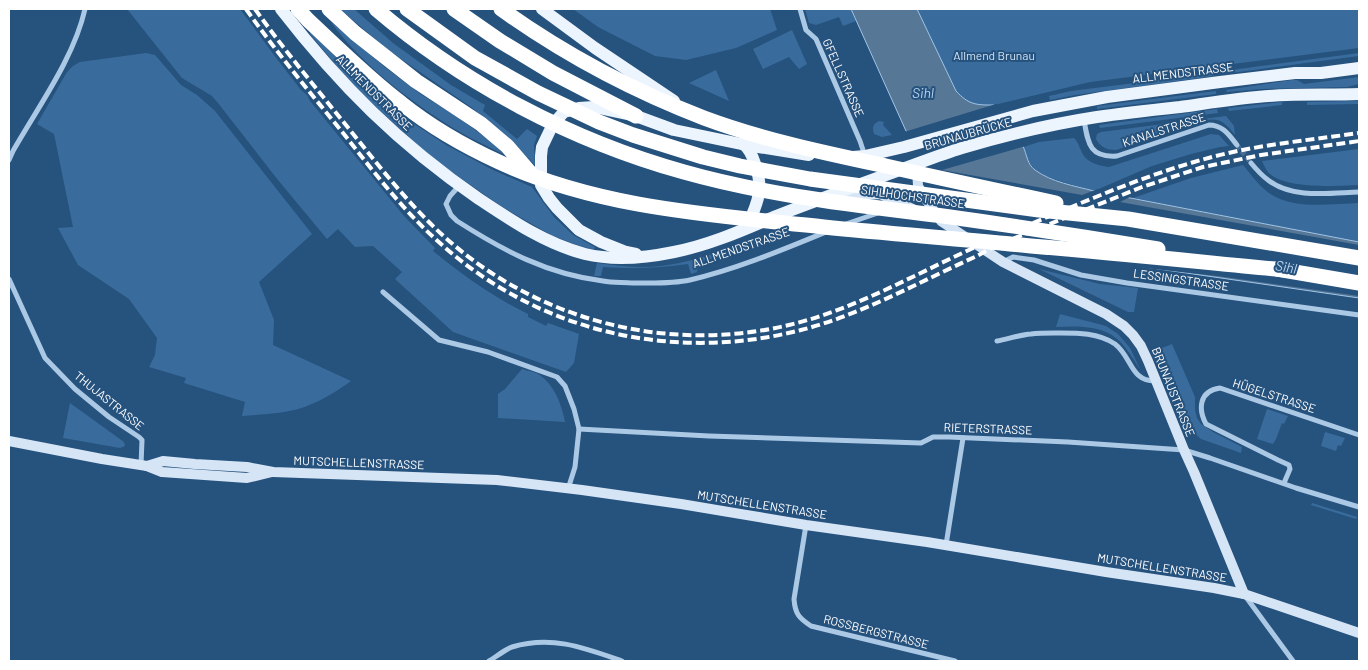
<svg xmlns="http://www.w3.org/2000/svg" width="1368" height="670" font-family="Barlow,sans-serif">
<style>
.green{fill:#396c9c}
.water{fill:#577797;stroke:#a0c5e6}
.pier{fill:#26527e}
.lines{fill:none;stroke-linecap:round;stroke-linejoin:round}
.street-tunnel{stroke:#476c91;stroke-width:5;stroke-dasharray:5 2.5;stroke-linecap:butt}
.street{stroke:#abc9e5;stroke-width:5}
.secondary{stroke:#d5e5f5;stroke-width:10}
.primary{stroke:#ecf4fd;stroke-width:12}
.highway{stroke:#fff;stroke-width:15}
.rail{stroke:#fff;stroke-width:4;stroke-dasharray:9 4;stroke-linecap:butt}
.labels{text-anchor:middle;stroke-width:4;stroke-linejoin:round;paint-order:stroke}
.park-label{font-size:12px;fill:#cee2f4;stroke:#26527e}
.street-label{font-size:12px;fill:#fff;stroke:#26527e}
.water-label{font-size:14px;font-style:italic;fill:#b7d3ed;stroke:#26527e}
</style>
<rect width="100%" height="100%" fill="#26527e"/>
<g class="green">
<path d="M127,9H240L277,59L301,90L307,95L310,101L404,216L435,248L433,251C464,276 493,297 528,314V317L546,326L548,323L579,334L574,363L566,372L453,332L395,279L402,272L373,246L355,247L338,229L327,239L278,180L218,103L212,96L182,78Z"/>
<polygon points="340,9 354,9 393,43 451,85 485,105 483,111 517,139 527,129 537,136 534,145 535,165 503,133 471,107 388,50"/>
<polygon points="573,9 770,9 777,30 736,48 686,60 655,56 598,27"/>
<polygon points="805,9 851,9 856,21 843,26 839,17 816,25 809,23"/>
<polygon points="917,9 1359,9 1359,48 1090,82 994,105 975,105 963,98 956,91"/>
<path d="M331,22L386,68L419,93L454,115L495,144L503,154C481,143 459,133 439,119C400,93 359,61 331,22Z"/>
<polygon points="792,30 807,64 799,69 789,57 763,69 753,49"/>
<polygon points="310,32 389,107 446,145 493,170 532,187 554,217 573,235 595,247 594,250 574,244 551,235 504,208 436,161 357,90 310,34"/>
<path d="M146,53L155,55L181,85L197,95L215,111L312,234L259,282L274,320L273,345L351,381C337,391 323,400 307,406C287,414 263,414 242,416L245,402L184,383L186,378L149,367L155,355L157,338L129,299L78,265L58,228L73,227L54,134L37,124L67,72L73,66L80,62Z"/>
<polygon points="1359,53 1359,56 1224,74 1224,71"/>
<polygon points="716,70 729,101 689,83"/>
<polygon points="1214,73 1214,76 1075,95 1050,100 1049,96 1071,91"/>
<polygon points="1359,77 1359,84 1347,87 1261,89 1227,92 1226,90 1292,80 1297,80 1304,84"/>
<polygon points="1216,91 1216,94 1097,109 1097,106"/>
<polygon points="1359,101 1359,104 1307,105 1307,102"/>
<polygon points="1282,102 1282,105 1229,111 1228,108"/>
<polygon points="1217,109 1218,113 1100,128 1099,125"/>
<path d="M1226,116L1234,126L1235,135C1222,119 1218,117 1197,122L1116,150C1107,150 1100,147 1096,139L1097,134L1101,132Z"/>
<path d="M879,121L884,122L883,125L892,135L882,137L874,134C872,127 873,124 879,121Z"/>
<path d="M1211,134L1219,135L1229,146L1220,147L1191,154L1152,166L1094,191L1063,182L1045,176L1034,169L1028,160L1023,147L1039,142L1074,138C1079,143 1080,150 1084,156C1089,163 1100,166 1109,167Z"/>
<path d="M1359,149V185C1337,186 1287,189 1270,174C1266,171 1264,165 1262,161Z"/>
<path d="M1243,165C1250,173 1256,182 1264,189C1288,211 1329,204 1359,203V242L1133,198L1191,178Z"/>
<path d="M774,232L775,235L731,254L698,262L697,272L691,274L688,264C660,268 632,269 603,267L601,276H594L597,263C612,265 628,267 643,267C689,267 732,246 774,232Z"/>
<polygon points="1039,269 1100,284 1138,288 1134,312 1128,312"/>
<path d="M1060,314L1106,326L1118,334L1130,348L1140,369C1133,359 1126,346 1116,338C1100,325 1076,326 1056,327Z"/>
<polygon points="1172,344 1195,397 1195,410 1197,418 1201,424 1213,432 1242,447 1241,453 1201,439 1191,430 1187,425 1157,350"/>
<path d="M522,369C528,371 537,372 541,376C555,386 562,406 565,422L498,418V394L505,389Z"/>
<polygon points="70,403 124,442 125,446 120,448 63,438"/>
<polygon points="1267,409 1288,416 1284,424 1282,423 1276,439 1273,444 1257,439"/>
<polygon points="1325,432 1345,438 1341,446 1338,445 1336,451 1321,446"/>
<polygon points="1312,503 1357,517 1356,519 1311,505"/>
</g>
<path class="water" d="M851,9H917L956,91C969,105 976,105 994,105C1002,117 1017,133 1023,146C1027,155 1027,164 1035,170C1051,182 1075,186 1094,191L1359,242V298L1131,265L945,173L906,131Z"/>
<polygon class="pier" points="996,104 1026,146 942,170 1082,195 1098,189 1123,194 1130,197 1120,202 1359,245 1359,296 1217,276 1109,264 1043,251 971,209 943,174 904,132"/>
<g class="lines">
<polyline class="street-tunnel" points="1237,145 1251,163"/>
<g class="street">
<polyline points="800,9 806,30 816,39 860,141 865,156"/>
<path d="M1084,120C1088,143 1089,158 1117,156L1209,125C1223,125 1229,135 1237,145"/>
<path d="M9,160L13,151C38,107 74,58 85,9"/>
<path d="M1251,163C1256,169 1261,175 1268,180C1293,199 1329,193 1359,192"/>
<path d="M459,186L450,196L446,204L451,215L457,221C504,251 547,274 603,281C613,283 623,282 633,283C652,283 672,284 690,280C737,269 782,250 826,232"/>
<polyline points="843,225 878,213"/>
<polyline points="1003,262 1013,257 1034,260 1081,275 1127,283 1359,315"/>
<polyline points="9,279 45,358 75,389 109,417 139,437 142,440 141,465"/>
<polyline points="383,292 439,340 488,352 557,377 565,386 574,409 579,429 575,467 568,489"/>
<path d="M997,341C1008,339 1019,335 1031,334C1039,333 1047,333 1054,333C1075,333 1097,332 1115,344C1132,357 1130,381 1155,381"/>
<polyline points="579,429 709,436 921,443 933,437 949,437 1068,442 1184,450 1210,458 1296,488 1359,507"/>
<path d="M1284,483L1290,469L1289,465L1278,460L1206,424C1198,409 1199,391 1220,388L1359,435"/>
<path d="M806,525L794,599C795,614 799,618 811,626L955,661"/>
<polyline points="946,545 963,438"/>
<polyline points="1246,597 1293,661"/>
<path d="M489,661C496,657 504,650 512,647C552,635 585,648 622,661"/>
</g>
<g class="secondary">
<polyline points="917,168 918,186 927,201 941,221 1003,262 1106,314 1124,326 1133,335 1141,346 1148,361 1184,450 1194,472 1244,594"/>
<polyline points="836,196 880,194 913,209"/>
<polyline points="9,441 102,459 147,466 162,472 247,478 272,472"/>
<polyline points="147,466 163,461 195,464 247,467 273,472 497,480 582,490 681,504 806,525 927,542 1106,572 1214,588 1244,594 1359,633"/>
</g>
<g class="primary">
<path d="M281,9C340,85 399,144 479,199C512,221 546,244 585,254C614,261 645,258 674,252C710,245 743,230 776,216C815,201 855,186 894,172C917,164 939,155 962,148C1006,135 1051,124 1097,117C1124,113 1152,110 1180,107C1216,102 1251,96 1287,95C1311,94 1335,95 1359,94"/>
<polyline points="542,9 595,48 674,101"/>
<path d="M742,143C754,151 761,179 759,193C757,205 752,216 747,226"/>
<polyline points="853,157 865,156 904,147 1033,111 1107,97 1220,82 1295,73 1321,73 1359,68"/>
<polyline points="636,254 626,252 601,242 579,230 557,208 549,198 541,185 541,156 542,147 553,124 564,112 579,108 594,107 636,116 674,130 746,145 809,155"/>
</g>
<g class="highway">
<path d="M298,9L308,20C338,48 368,78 401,103C431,127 464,146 499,162C601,209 714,215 824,227C893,234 962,239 1031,246C1116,253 1201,262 1285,270"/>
<polyline points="329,9 355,33 416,81 481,124 507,146 532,175"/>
<path d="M376,9C464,84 572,141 684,172C769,196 856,205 943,216C1015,226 1087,237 1158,249"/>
<polyline points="407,9 475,58 538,93 599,122 633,135 703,157 740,166 810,179 1039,210 1128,219 1359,258"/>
<polyline points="454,9 500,41 553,73 636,116"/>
<path d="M501,9C564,54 631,90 704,118C763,140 825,153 886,166C943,179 1000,191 1056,203"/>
<polyline points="1277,269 1359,283"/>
</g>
<g class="rail">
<path d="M246,9C275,50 307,89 339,128C371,168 402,210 441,244C539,332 674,363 801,330C861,315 921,281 977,256L995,246L1142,187L1203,167L1261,155L1359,141"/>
<path d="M255,9C282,47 312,83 341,119C377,163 411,209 455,246C547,323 672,353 789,325C864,307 930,265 1001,236"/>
<path d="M1033,223C1093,198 1153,172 1216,156C1263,144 1311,140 1359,133"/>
</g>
</g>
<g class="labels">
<g class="park-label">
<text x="994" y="60">Allmend Brunau</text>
</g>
<g class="street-label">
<text transform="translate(1183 73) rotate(-7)" y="4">ALLMENDSTRASSE</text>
<text transform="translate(843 78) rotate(66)" y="4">GFELLSTRASSE</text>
<text transform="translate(374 93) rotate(45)" y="4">ALLMENDSTRASSE</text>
<text transform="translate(1164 130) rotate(-18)" y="4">KANALSTRASSE</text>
<text transform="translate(968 134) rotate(-16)" y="4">BRUNAUBRÜCKE</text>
<text transform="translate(913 197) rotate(8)" y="4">SIHLHOCHSTRASSE</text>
<text transform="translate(741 248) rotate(-19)" y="4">ALLMENDSTRASSE</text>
<text transform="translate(1181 280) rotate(8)" y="4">LESSINGSTRASSE</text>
<text transform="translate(1173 392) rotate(68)" y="4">BRUNAUSTRASSE</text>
<text transform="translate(1274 396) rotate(18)" y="4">HÜGELSTRASSE</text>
<text transform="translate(109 401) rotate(39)" y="4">THUJASTRASSE</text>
<text transform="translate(988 429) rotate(2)" y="4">RIETERSTRASSE</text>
<text transform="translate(359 463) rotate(2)" y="4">MUTSCHELLENSTRASSE</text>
<text transform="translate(762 505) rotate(9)" y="4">MUTSCHELLENSTRASSE</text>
<text transform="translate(1162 568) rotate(9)" y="4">MUTSCHELLENSTRASSE</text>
<text transform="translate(876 632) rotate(14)" y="4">ROSSBERGSTRASSE</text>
</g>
<g class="water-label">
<text x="923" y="98">Sihl</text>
<text transform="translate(1286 267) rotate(10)" y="5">Sihl</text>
</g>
</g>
<rect width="1368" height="670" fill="none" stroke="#ffffff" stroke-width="20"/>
</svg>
